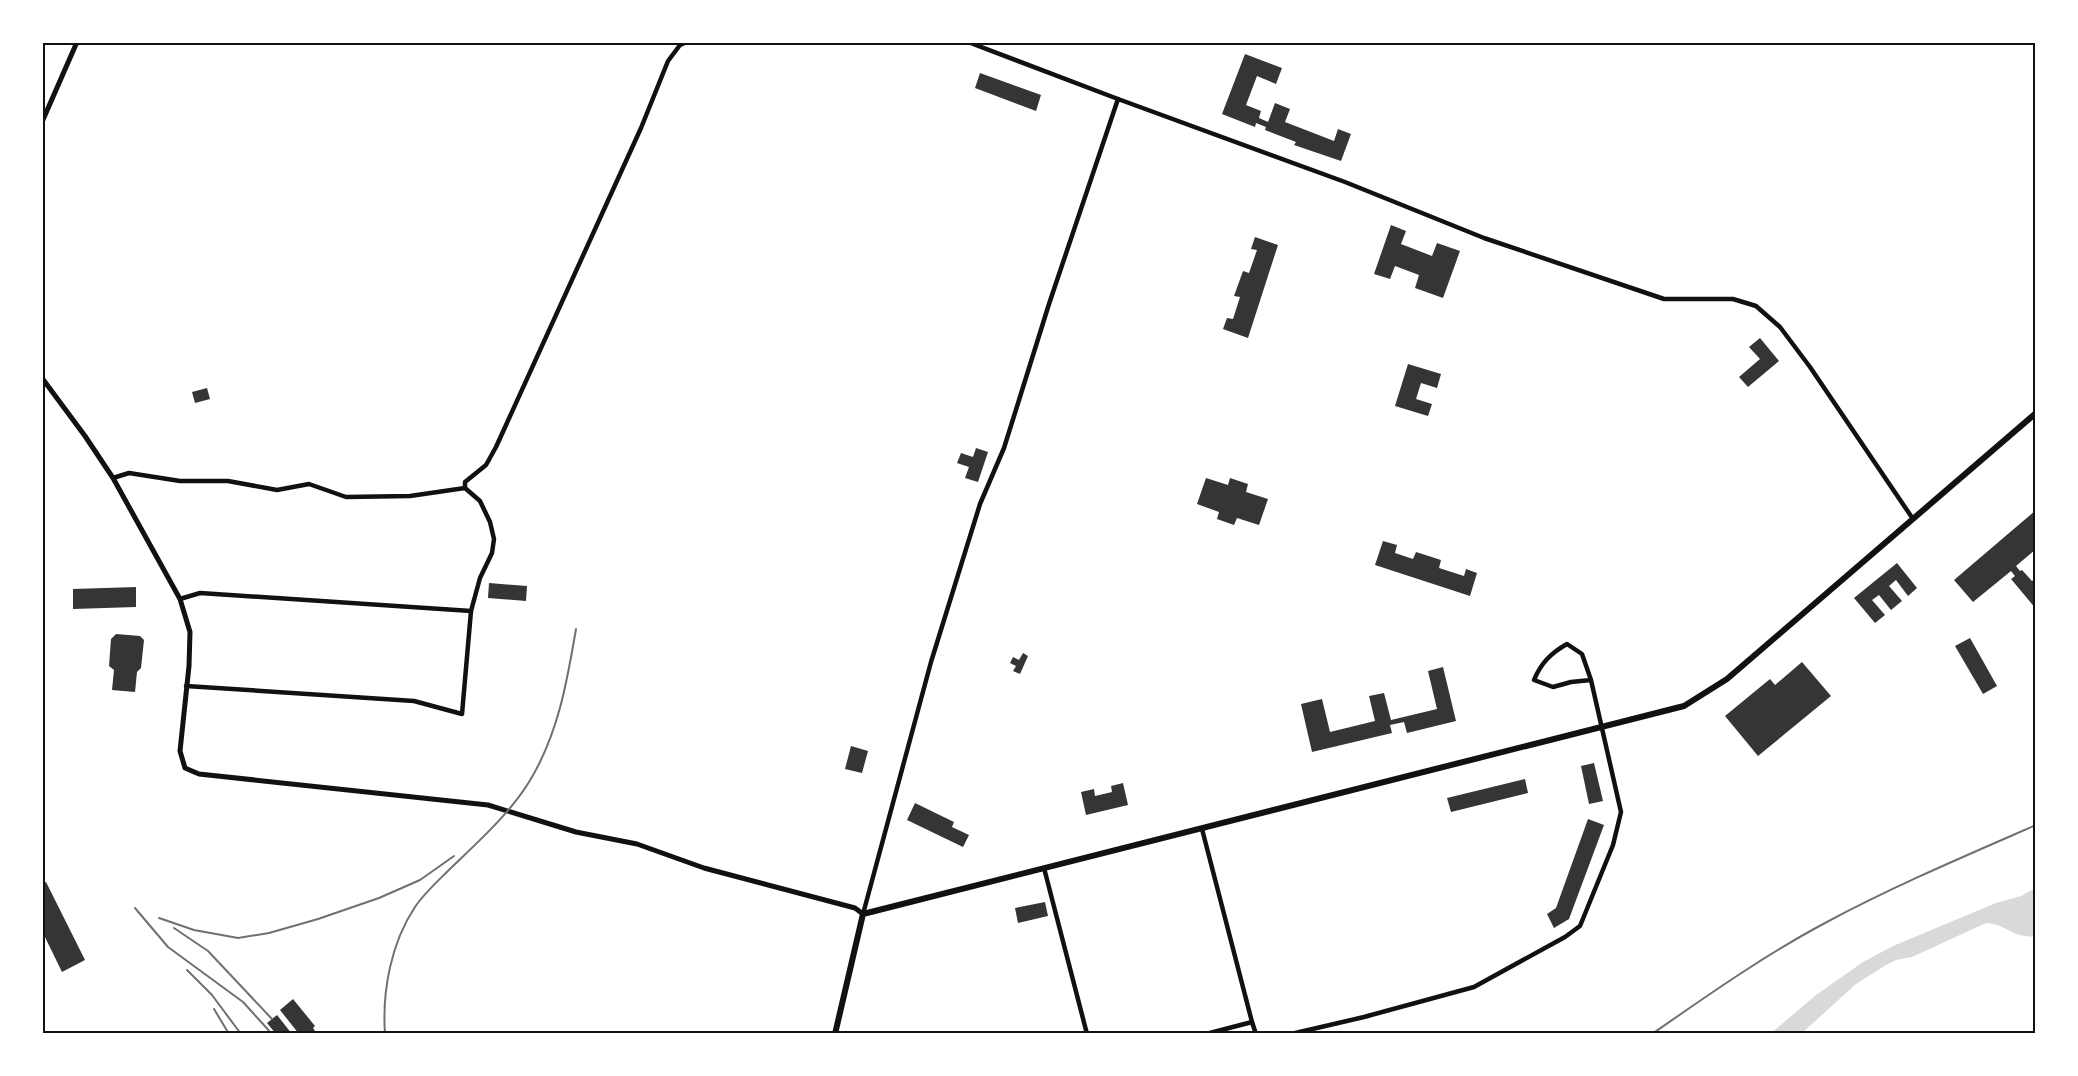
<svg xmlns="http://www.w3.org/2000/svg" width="2078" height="1076" font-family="Barlow,sans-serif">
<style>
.water{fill:#d9d9d9}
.building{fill:#353535}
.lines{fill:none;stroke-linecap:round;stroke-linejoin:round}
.minor{stroke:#111;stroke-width:4.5}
.tertiary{stroke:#111;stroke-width:5}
.secondary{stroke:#111;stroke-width:6}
.rail{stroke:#707070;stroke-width:2}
.neatline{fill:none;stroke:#111;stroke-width:2}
</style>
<rect width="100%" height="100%" fill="#fff"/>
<path class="water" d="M2036,888V936C2013,939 2007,924 1986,923L1912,957L1896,960L1886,965L1856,984L1801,1034H1770L1816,995L1863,962L1893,946L1996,903L2021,896Z"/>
<g class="building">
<polygon points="1245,54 1282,68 1276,84 1257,76 1246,105 1261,111 1259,118 1268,122 1275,103 1290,109 1285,122 1334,141 1338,129 1351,134 1341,161 1294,145 1296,142 1265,130 1266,127 1256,123 1255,127 1222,114"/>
<polygon points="980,73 1041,95 1036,111 975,88"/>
<polygon points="1391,225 1406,231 1401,244 1432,256 1437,243 1460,251 1443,298 1415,288 1419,275 1395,266 1390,279 1374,274"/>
<polygon points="1255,237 1278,245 1248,338 1223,329 1227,318 1233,319 1240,297 1234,296 1243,271 1249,273 1257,250 1251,249"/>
<polygon points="1760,338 1779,361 1748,387 1739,377 1760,359 1749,347"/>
<polygon points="1408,364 1441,374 1437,388 1421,383 1416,399 1432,404 1428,416 1395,406"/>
<polygon points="207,388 210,399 195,403 192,392"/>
<polygon points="976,448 988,452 978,482 965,478 969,467 957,463 961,453 973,457"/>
<polygon points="1206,478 1228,485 1230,478 1248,484 1246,492 1268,499 1259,525 1237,518 1234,525 1217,519 1219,512 1197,504"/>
<polygon points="2036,510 2036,549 2016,566 2020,571 2022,570 2032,581 2036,578 2036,609 2011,579 2015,576 2011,571 1973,602 1954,580"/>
<polygon points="1383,541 1397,545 1395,553 1413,559 1416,552 1441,560 1439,568 1464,576 1466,569 1477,573 1470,596 1375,565"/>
<polygon points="1897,563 1917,588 1908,596 1896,580 1889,586 1902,601 1891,610 1879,595 1872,600 1885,615 1875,623 1854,598"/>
<polygon points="489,583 527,586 526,601 488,598"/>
<polygon points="136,587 136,607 73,609 73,589"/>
<polygon points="116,634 140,636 144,640 141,668 137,672 135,692 112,690 114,670 109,666 111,639"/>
<polygon points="1970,638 1997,686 1983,694 1955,646"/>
<polygon points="1023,653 1028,656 1020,674 1013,671 1016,666 1010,663 1013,657 1019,660"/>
<polygon points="1802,662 1831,696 1758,756 1725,716 1770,679 1775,685"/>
<polygon points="1443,667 1456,721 1407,733 1404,722 1390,725 1392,733 1312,752 1301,704 1322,699 1330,732 1375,721 1369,696 1384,693 1391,720 1437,709 1428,671"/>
<polygon points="851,746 868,751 862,773 845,769"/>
<polygon points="1594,763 1603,801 1589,804 1581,766"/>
<polygon points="1525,779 1528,793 1451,812 1447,798"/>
<polygon points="1123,783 1128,805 1086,815 1081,792 1094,789 1095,796 1112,792 1111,786"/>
<polygon points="915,803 954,822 952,827 969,835 963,847 907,820"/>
<polygon points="1588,819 1604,825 1569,919 1554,928 1547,914 1556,908"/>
<polygon points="46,882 85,960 62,972 42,931 42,884"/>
<polygon points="1045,902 1048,916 1018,923 1015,908"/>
<polygon points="293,999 315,1026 313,1028 317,1034 299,1034 280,1010"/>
<polygon points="277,1015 292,1034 276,1034 267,1023"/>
</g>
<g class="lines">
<g class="minor">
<polyline points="968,42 1118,99"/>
<polyline points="113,478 129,473 180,481 228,481 277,490 309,484 346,497 410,496 465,488"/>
<polyline points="180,599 200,593 471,611"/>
<polyline points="186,686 414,701 462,714 471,611 480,578 492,553 494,539 490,522 480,501 465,488 465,482 486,465 496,447 641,128 668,61 680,45 687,42"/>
<polyline points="1202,829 1252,1022"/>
<polyline points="1044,868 1087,1034"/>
<polyline points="863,914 931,662 980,504 1004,448 1049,304 1118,99 1345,182 1484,238 1664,299 1733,299 1756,306 1780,327 1810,367 1913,519"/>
<polyline points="1206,1034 1252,1022 1256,1034"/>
<path d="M1291,1034L1364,1017L1474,987L1565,937L1580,926L1613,845L1621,812L1591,680L1571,682L1553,687L1534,680C1541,663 1551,653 1567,644L1582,654L1591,680"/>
</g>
<g class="tertiary">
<polyline points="42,122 77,42"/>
<polyline points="42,378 85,436 113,478 180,599 190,632 189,666 180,751 185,768 199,774 488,805 576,832 637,844 704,868 855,908 863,914"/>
</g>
<polyline class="secondary" points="835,1034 863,914 1684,706 1727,679 2036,413"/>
<g class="rail">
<polyline points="135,908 168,947 243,1002 272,1034"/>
<polyline points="159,918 194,930 238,938 269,933 318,919 379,898 420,880 454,856"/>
<polyline points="174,928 208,951 272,1019"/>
<polyline points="187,970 212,995 241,1034"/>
<polyline points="214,1009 229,1034"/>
<path d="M385,1034C382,991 391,943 415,907C425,892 440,879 453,866C479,841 510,813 529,782C558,735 567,682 576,629"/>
<path d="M1652,1034C1708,995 1765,955 1825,923C1894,886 1965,856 2036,825"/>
</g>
</g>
<rect width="2078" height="1076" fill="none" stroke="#ffffff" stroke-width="87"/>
<rect x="44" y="44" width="1990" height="988" class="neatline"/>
</svg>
